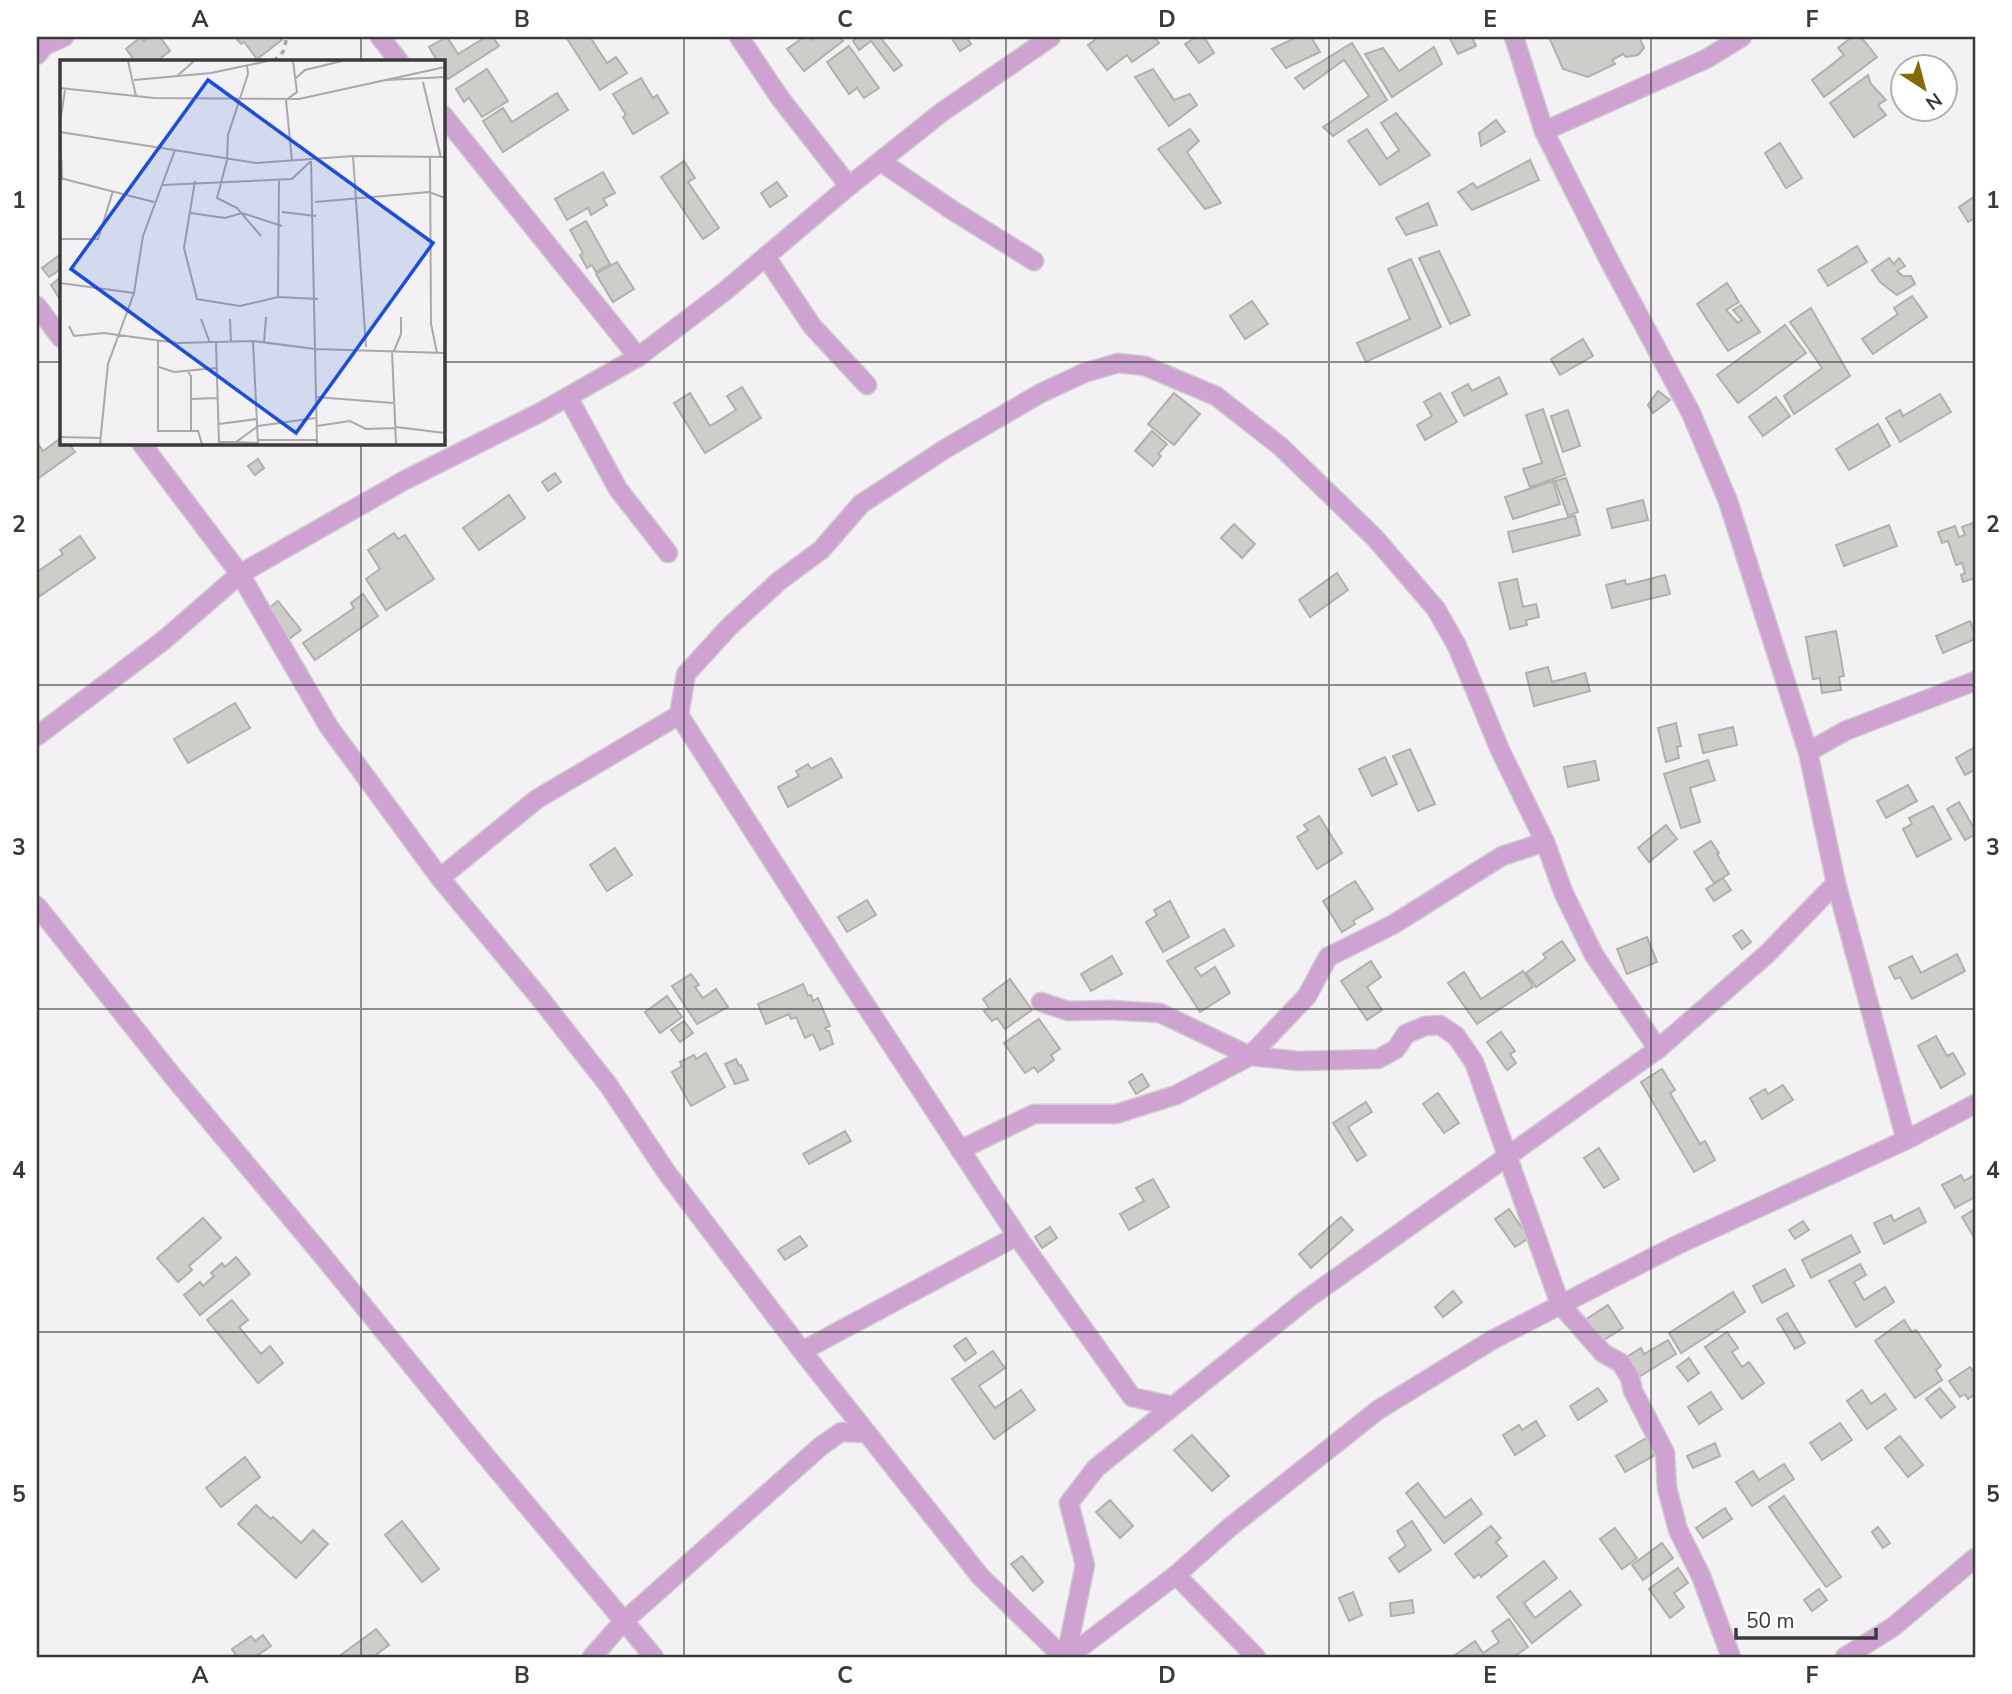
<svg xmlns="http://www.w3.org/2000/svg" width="2012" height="1694" font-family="'Nunito Sans',sans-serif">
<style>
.building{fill:#cecdc9;stroke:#b1b0ac;stroke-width:2}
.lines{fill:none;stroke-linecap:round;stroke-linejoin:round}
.minor-casing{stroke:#cfcccf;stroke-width:21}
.path{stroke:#a8a6a8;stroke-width:3.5;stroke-dasharray:5 5;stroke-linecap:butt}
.minor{stroke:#cea2d1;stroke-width:18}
.grid{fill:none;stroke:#3b3a3b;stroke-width:2;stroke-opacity:0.55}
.inset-road{fill:none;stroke:#aaa8aa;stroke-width:2}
.view{fill:#1d4ed8;fill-opacity:0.15;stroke:#1d4ed8;stroke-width:3.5}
.inset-edge{fill:none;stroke:#3b3a3b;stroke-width:3.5}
.neatline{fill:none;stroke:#3b3a3b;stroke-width:2.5}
.grid-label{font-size:23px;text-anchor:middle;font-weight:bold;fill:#3b3a3b}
</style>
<rect width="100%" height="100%" fill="#f4f1f4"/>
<g class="building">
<polygon points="141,37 144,41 149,37 160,37 170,51 157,61 135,61 126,49"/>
<polygon points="235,37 279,37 282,40 257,59 244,42 241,44"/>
<polygon points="447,37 458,54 486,37 493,37 499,46 448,79 443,70 443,61 437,61 429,47"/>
<polygon points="566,37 590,37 607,63 616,57 627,73 600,90"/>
<polygon points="804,37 809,37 811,40 816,37 839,37 843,41 804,71 787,49"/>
<polygon points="858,37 880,37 902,65 894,71 871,41 859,50 853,41"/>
<polygon points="951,37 966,37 971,44 960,51"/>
<polygon points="1099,37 1155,37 1159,43 1132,62 1127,55 1107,70 1088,45"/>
<polygon points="1196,37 1204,37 1214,53 1199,63 1185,44"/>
<polygon points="1297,37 1311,37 1320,52 1286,68 1272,49"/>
<polygon points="1449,37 1472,37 1476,46 1458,54"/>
<polygon points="1549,37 1639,37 1644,48 1638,55 1626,57 1623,54 1612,60 1615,64 1588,77 1563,69"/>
<polygon points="1852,37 1861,37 1877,57 1824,97 1812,80 1844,55 1838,48"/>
<polygon points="1352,43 1387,100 1333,136 1323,127 1369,96 1344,60 1304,89 1295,78"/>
<polygon points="849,46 879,88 864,98 857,88 849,94 827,62"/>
<polygon points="1434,47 1442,64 1392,97 1365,54 1383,48 1399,71"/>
<polygon points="487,69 508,101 482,117 469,98 464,102 456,89"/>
<polygon points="1153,69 1174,100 1190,94 1197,105 1169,126 1135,77"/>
<polygon points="1868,75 1871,84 1886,100 1878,105 1886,115 1854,137 1830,103"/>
<polygon points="641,78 653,98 657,95 668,113 633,134 623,117 626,115 613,94"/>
<polygon points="557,93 568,110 503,152 483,121 503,108 512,122"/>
<polygon points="1396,113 1430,155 1380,185 1348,141 1367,129 1387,159 1399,150 1381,123"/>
<polygon points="1496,120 1505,132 1481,146 1479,133"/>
<polygon points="1190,129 1199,141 1187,152 1221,203 1205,209 1158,149"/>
<polygon points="1780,143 1802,178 1786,188 1765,153"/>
<polygon points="1530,160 1539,180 1472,210 1458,192 1473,183 1477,188"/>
<polygon points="684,161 695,178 688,182 719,228 703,239 661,177"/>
<polygon points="603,172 615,193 603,199 607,205 591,215 588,208 567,220 555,199"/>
<polygon points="777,182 787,196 770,207 761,193"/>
<polygon points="1975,196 1975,218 1968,222 1959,207"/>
<polygon points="1428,203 1437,225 1406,235 1396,218"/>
<polygon points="586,221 610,264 596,272 592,265 587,268 580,255 583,253 570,230"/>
<polygon points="1857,246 1867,262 1828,286 1818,270"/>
<polygon points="1439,251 1470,315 1450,324 1419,258"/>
<polygon points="61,254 61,269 49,277 42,268"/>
<polygon points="1889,258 1894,264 1899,258 1905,266 1897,271 1903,276 1911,276 1915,284 1897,295 1880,282 1872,270"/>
<polygon points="1411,259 1441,327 1366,362 1357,343 1410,319 1388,269"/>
<polygon points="617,262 634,289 613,302 596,274"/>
<polygon points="61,277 61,301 51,285"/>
<polygon points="1727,283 1739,302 1726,310 1738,323 1742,320 1733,310 1741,305 1760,332 1728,351 1697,304"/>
<polygon points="1912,296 1927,317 1873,354 1862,339 1898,314 1894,308"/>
<polygon points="1252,301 1268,324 1245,339 1230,316"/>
<polygon points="1811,308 1850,376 1794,414 1784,396 1822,368 1790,322"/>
<polygon points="1785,325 1806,353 1738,403 1717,375"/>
<polygon points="1583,339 1593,356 1560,375 1551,359"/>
<polygon points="1499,377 1507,394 1464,416 1452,393 1468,384 1472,391"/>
<polygon points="742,387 761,418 705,453 674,403 690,393 710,426 736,410 727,396"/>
<polygon points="1658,391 1670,400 1653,413 1648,405"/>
<polygon points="1174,393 1200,414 1174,445 1148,424"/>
<polygon points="1440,393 1457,422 1425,440 1417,425 1432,416 1424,402"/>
<polygon points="1940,394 1951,412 1900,442 1886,418 1900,410 1903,416"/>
<polygon points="1776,397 1790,416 1763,436 1749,417"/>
<polygon points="1543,409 1565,475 1530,487 1523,469 1542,463 1526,415"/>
<polygon points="1568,410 1580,446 1563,452 1551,416"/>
<polygon points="1878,424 1890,446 1849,470 1836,449"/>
<polygon points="1152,431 1167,444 1158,454 1161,456 1153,466 1135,451"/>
<polygon points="61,438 61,443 68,443 75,452 39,478 37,476 37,442 43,451"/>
<polygon points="258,459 264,468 255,475 248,466"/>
<polygon points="555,473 561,482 548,491 542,482"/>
<polygon points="1566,478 1578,512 1568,516 1555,481"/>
<polygon points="1553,481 1560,504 1513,519 1505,497"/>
<polygon points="509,495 525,518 479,550 463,528"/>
<polygon points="1643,500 1648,520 1612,528 1607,509"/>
<polygon points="1575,516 1580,535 1513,552 1508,532"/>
<polygon points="1975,522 1975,578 1963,582 1961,575 1965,573 1962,563 1956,565 1948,541 1942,543 1938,532 1955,526 1959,537 1965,535 1962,527"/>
<polygon points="1234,524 1255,544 1242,558 1221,538"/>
<polygon points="1889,525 1897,546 1844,566 1836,545"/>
<polygon points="394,533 398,539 405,535 434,579 386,610 366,579 380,569 368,550"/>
<polygon points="80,536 95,558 37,598 37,572 63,554 60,550"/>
<polygon points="1337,573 1348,590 1310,617 1299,600"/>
<polygon points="1665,575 1670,594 1612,608 1606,585 1625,580 1626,585"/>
<polygon points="1517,579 1523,607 1536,604 1539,617 1526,620 1527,625 1510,629 1499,583"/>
<polygon points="363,594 378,616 315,660 303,643 354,608 351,603"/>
<polygon points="278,601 301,630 289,639 267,610"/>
<polygon points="1970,621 1975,634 1975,639 1943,653 1936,636"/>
<polygon points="1836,631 1844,676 1839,677 1841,690 1822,693 1820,678 1813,679 1806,637"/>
<polygon points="1548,667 1552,682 1585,673 1590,691 1534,706 1526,673"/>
<polygon points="235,703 250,728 188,763 174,739"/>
<polygon points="1676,723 1681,746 1677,747 1679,758 1666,762 1658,728"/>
<polygon points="1733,727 1737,745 1703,753 1699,735"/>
<polygon points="1975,747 1975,770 1965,775 1956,758"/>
<polygon points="1410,749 1435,804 1418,811 1393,756"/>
<polygon points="1385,757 1397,784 1372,796 1359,769"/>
<polygon points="831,758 842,777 788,807 778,787 799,776 796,771 808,764 811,769"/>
<polygon points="1708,760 1715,780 1690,788 1700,822 1681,828 1664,774"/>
<polygon points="1595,761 1599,780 1568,787 1564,767"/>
<polygon points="1908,785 1917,801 1886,818 1877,801"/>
<polygon points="1959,802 1975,830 1975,835 1965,840 1947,809"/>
<polygon points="1933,806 1951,839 1917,857 1903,829 1912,824 1909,818"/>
<polygon points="1319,816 1342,853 1317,869 1297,837 1308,830 1304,825"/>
<polygon points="1666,825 1677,839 1649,862 1638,848"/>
<polygon points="1711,841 1719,853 1717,854 1729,874 1714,883 1694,852"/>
<polygon points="615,848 632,875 607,891 590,865"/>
<polygon points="1723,878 1731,890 1714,901 1706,889"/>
<polygon points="1355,881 1373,909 1353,921 1355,924 1342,932 1323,901"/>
<polygon points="867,900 876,915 847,932 838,917"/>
<polygon points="1170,901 1189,937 1163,952 1146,922 1157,915 1154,910"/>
<polygon points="1224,929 1234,946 1195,968 1201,976 1215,967 1230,993 1200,1012 1167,961"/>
<polygon points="1742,930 1751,942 1742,949 1733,936"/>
<polygon points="1647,937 1657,962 1627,974 1617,949"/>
<polygon points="1562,941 1575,960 1536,987 1526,973 1546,958 1543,954"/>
<polygon points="1957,954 1965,971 1912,999 1900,977 1895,979 1889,967 1912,956 1921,973"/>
<polygon points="1112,956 1122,974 1091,991 1081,974"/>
<polygon points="1371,961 1381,977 1367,987 1382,1010 1367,1020 1341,981"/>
<polygon points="1523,971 1533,987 1477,1024 1448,983 1464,972 1481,999"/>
<polygon points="691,974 699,985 695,987 703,998 716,989 728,1007 697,1024 672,986"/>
<polygon points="1010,979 1032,1010 1005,1029 997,1018 992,1021 984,1011 989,1008 983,999"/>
<polygon points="803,984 808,996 811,995 813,1001 818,998 830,1026 825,1028 827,1031 829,1031 833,1044 820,1050 813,1034 805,1038 796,1017 791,1019 789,1014 766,1024 758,1004"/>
<polygon points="667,996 682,1017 660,1033 645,1012"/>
<polygon points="1039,1019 1060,1049 1051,1055 1054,1060 1038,1072 1034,1067 1025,1073 1004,1043"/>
<polygon points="684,1021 693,1033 680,1042 671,1030"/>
<polygon points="1501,1032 1515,1051 1510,1054 1516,1063 1507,1070 1487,1042"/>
<polygon points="1936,1036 1947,1056 1953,1053 1965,1074 1941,1088 1918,1046"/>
<polygon points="706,1053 725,1087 691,1106 672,1072 682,1066 680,1062 694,1055 696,1059"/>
<polygon points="736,1059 739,1066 741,1065 748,1080 735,1084 725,1064"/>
<polygon points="1662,1069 1675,1090 1670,1093 1700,1144 1705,1141 1715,1160 1694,1172 1641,1082"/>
<polygon points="1142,1074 1149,1086 1136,1094 1129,1082"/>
<polygon points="1783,1085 1793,1100 1762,1119 1750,1098 1765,1089 1768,1094"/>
<polygon points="1438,1093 1459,1123 1444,1133 1423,1104"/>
<polygon points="1366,1102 1372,1112 1348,1127 1366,1155 1357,1161 1333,1123"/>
<polygon points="845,1131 851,1141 809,1164 803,1154"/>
<polygon points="1599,1148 1619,1179 1604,1188 1584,1158"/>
<polygon points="1961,1175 1964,1181 1975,1175 1975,1197 1955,1208 1942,1185"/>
<polygon points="1153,1179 1169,1207 1129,1230 1120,1214 1144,1201 1136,1188"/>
<polygon points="1919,1208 1926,1222 1884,1244 1874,1223 1891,1215 1894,1221"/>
<polygon points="1509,1209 1529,1238 1515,1247 1495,1219"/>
<polygon points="1975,1209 1975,1239 1962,1217"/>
<polygon points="1341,1217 1353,1230 1311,1268 1299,1254"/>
<polygon points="203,1218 221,1238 189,1266 192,1270 178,1282 157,1258"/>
<polygon points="1803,1221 1809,1230 1795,1239 1789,1230"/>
<polygon points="1050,1227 1057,1238 1042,1248 1035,1237"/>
<polygon points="1851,1235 1860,1252 1811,1278 1802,1260"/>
<polygon points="800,1236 807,1246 785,1260 778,1250"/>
<polygon points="236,1257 250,1274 200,1315 184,1295 200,1282 203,1286 214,1276 211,1273 222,1263 225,1267"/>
<polygon points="1860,1264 1866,1275 1854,1282 1864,1300 1885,1287 1894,1302 1856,1327 1829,1281"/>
<polygon points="1785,1269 1794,1286 1762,1303 1753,1286"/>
<polygon points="1453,1291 1462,1302 1443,1317 1435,1307"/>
<polygon points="1733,1292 1745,1312 1681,1353 1669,1333"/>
<polygon points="232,1300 248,1320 239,1327 261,1354 270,1346 283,1363 258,1383 207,1320"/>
<polygon points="1608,1305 1623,1328 1599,1343 1585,1320"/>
<polygon points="1787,1313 1805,1343 1795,1349 1777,1319"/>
<polygon points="1904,1320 1912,1332 1916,1330 1941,1366 1936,1370 1942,1380 1915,1398 1875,1341"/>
<polygon points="1727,1332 1738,1348 1732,1352 1742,1367 1749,1362 1764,1383 1742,1399 1705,1347"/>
<polygon points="966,1338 976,1353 965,1361 954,1346"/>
<polygon points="1668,1340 1676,1354 1637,1378 1625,1358 1641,1348 1644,1354"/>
<polygon points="993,1351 1005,1368 979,1386 995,1408 1021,1390 1035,1410 994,1439 952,1379"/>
<polygon points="1689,1358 1699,1373 1688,1381 1677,1367"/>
<polygon points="1970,1367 1975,1374 1975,1394 1968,1399 1965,1394 1960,1397 1949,1381"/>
<polygon points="1598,1388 1607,1401 1578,1420 1570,1406"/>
<polygon points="1940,1388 1955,1407 1941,1418 1926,1399"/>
<polygon points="1862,1390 1871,1404 1885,1394 1896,1409 1867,1429 1847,1401"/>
<polygon points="1711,1392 1722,1409 1699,1424 1688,1407"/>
<polygon points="1536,1421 1545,1436 1515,1455 1503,1435 1519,1425 1522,1430"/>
<polygon points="1840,1423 1852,1440 1822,1460 1810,1443"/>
<polygon points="1192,1435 1229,1476 1212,1491 1174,1450"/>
<polygon points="1900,1436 1923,1465 1908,1477 1885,1448"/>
<polygon points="1648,1437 1657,1454 1625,1472 1616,1456"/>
<polygon points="1715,1443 1720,1456 1693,1468 1687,1456"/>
<polygon points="245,1457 260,1477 221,1507 206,1488"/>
<polygon points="1784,1464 1794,1479 1752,1506 1736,1482 1753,1471 1759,1480"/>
<polygon points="1418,1483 1445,1518 1471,1499 1482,1514 1444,1543 1406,1493"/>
<polygon points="1784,1496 1841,1577 1826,1587 1769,1507"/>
<polygon points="1110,1500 1133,1526 1120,1538 1096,1512"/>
<polygon points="256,1505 271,1519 273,1517 301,1543 313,1530 328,1544 296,1578 238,1524"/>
<polygon points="1725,1508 1732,1519 1703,1538 1696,1528"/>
<polygon points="402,1521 439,1569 422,1582 385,1535"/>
<polygon points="1412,1521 1431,1550 1399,1572 1389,1558 1406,1546 1397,1531"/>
<polygon points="1491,1526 1501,1538 1496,1542 1507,1556 1481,1577 1479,1574 1474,1578 1455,1554"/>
<polygon points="1878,1527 1890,1543 1883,1548 1872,1532"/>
<polygon points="1615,1528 1637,1558 1622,1569 1600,1539"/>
<polygon points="1662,1543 1673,1558 1643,1580 1632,1565"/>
<polygon points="1022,1556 1043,1582 1033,1591 1011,1564"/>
<polygon points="1544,1561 1557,1578 1524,1603 1535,1618 1570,1591 1581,1605 1532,1643 1497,1597"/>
<polygon points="1678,1568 1688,1583 1674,1593 1684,1607 1670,1618 1649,1589"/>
<polygon points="1819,1589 1827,1600 1812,1611 1804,1600"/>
<polygon points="1353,1592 1362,1615 1349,1621 1339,1598"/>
<polygon points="1412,1600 1414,1613 1391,1616 1390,1603"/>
<polygon points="1509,1619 1528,1647 1513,1657 1456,1657 1455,1655 1475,1641 1483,1653 1499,1642 1492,1631"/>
<polygon points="376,1629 389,1645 377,1654 380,1657 338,1657"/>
<polygon points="263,1635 271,1646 255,1657 237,1657 232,1649 251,1636 255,1641"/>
</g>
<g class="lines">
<g class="minor-casing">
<g id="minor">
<polyline points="380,37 399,61"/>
<polyline points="739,37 780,98 849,186"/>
<polyline points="1514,37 1544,131 1610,262 1691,413 1728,501 1808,752 1836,883 1906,1140"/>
<polyline points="37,55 44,46 64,37"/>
<polyline points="443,115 638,357"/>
<polyline points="1544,131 1706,59 1742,37"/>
<polyline points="880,161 952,210 1034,261"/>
<polyline points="766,257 812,326 867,385"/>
<polyline points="37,306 61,338"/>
<polyline points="568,397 618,489 668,553"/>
<polyline points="141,443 240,574 329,727 440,878 539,997 609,1086 667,1173 802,1351 980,1576 1063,1657"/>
<polyline points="679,715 838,963 1017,1236 1132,1397 1173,1406"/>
<polyline points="37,736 164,640 240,574 405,480 541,412 638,357 725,291 849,186 942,112 1051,37"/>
<polyline points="1808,752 1845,731 1975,681"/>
<polyline points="440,878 537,799 679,715 686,674 729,627 779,581 821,550 861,504 945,449 1041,393 1084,373 1118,363 1145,366 1216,396 1280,446 1375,538 1436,609 1457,646 1500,750 1545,842 1564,894 1594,955 1658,1049"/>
<polyline points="37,906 175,1079 322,1255 474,1442 654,1657"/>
<polyline points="1041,1002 1068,1011 1110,1010 1160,1013 1250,1056 1299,1061 1378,1059 1396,1049 1406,1034 1425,1026 1440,1025 1456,1036 1474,1062 1560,1304 1603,1353 1621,1363 1630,1378 1633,1391 1665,1453 1667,1488 1678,1530 1701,1576 1731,1657"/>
<polyline points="960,1150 1034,1114 1116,1114 1176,1095 1250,1056 1307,996 1328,957 1394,924 1502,856 1545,842"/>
<polyline points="802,1351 1017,1236"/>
<polyline points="1176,1575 1256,1657"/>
<polyline points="592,1657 623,1622 821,1446 841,1432 867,1433"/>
<polyline points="1066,1657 1085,1565 1069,1503 1096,1468 1307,1299 1658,1049 1767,954 1836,883"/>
<polyline points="1068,1657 1176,1575 1229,1528 1378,1410 1492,1340 1679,1244 1906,1140 1975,1104"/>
<polyline points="1845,1657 1893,1627 1975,1558"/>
</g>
</g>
<polyline class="path" points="274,61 283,52 287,37"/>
<use href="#minor" class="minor"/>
</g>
<path class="grid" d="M361,37V61M684,37V1657M1006,37V1657M1329,37V1657M1651,37V1657M37,362H61M443,362H1975M361,443V1657M37,685H1975M37,1009H1975M37,1332H1975"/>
<g transform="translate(60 60)">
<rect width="385" height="385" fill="#f4f1f4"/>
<path class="inset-road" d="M68,1L76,36M187,5L188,14L168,75L167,100L157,138L177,148L201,176M116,17L134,1M236,18L245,10L282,1M74,20L151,13L208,1M326,20L385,17M363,22L381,98M0,28L94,38L239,39L385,7M0,72L196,103L293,96L385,97M293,96L306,287M370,98L371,264L377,293M232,101L226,40L237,32L233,1M251,101L257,384M0,118L94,142M2,119L0,63L5,30M135,121L124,188L137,239L180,246L218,237L258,239M103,125L232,119L251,101M255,142L369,132L385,138M222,152L256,156M131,153L165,158L182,153L222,166M0,179H38L53,131M0,223L74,233M218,237L219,121M141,259L150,283M170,259L171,282M9,266L14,276L44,273L117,283L193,281L255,289L385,293M98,281V371H138L142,384M193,281L198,384M204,282L206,257M156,283L159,383M332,291L336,384M334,291L341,274V257M99,307L114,312L156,308M127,310L131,316V370M256,337L333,343M131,339L157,338M159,364L197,359M257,366L290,361L306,369L336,368M336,367L385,373M0,377L41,378M198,380H257M159,382H176L198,366L255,358M177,382L198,383M40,384L48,304L74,233L83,176L115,90"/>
<path class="view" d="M148,20L373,183L236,373L11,209Z"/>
<rect width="385" height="385" class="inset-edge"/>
</g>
<rect width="2012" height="1694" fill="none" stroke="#ffffff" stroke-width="77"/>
<g transform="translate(1924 88) rotate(144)"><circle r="33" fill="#ffffff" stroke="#b1b0b1" stroke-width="2"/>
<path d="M0-5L12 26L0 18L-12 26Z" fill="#826b04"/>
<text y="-10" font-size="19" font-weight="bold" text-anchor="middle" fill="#3b3a3b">N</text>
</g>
<path d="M1736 1628v10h140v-10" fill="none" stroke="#3b3a3b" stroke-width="3.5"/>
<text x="1746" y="1628" font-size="21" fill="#3b3a3b" stroke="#ffffff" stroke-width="5" paint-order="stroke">50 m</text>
<rect x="38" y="38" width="1936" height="1618" class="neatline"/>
<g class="grid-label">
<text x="200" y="27">A</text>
<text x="522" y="27">B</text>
<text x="845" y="27">C</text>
<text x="1167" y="27">D</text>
<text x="1490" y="27">E</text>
<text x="1812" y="27">F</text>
<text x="19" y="208">1</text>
<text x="1993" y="208">1</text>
<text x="19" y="532">2</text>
<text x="1993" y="532">2</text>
<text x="19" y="855">3</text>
<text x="1993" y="855">3</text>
<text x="19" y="1178">4</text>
<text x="1993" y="1178">4</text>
<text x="19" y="1502">5</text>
<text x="1993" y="1502">5</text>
<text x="200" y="1683">A</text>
<text x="522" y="1683">B</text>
<text x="845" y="1683">C</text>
<text x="1167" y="1683">D</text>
<text x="1490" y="1683">E</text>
<text x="1812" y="1683">F</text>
</g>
</svg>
